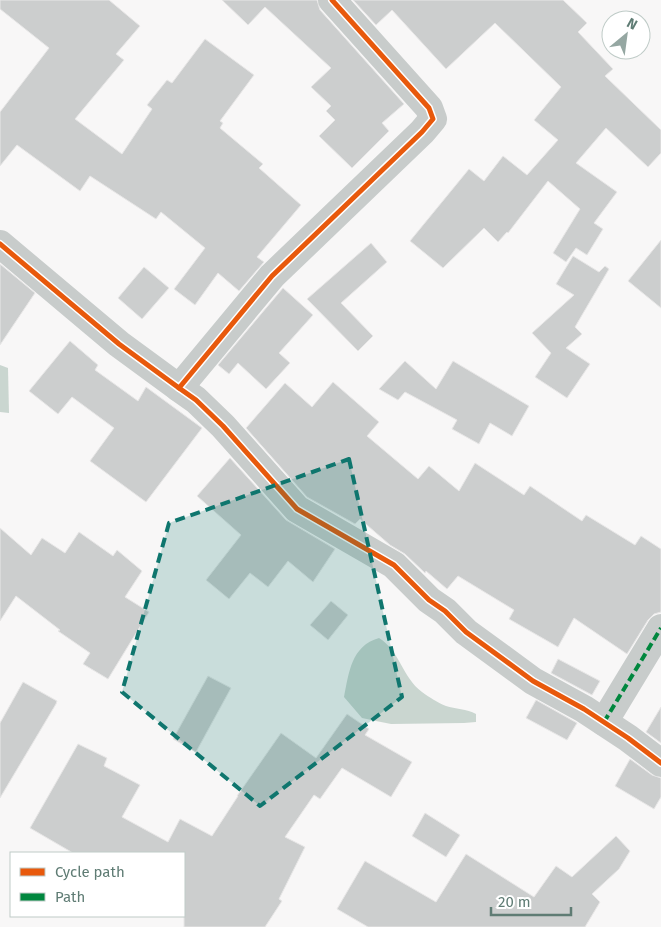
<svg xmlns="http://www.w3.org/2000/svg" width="661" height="927" font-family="'Fira Sans',sans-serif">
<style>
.water{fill:#cad6d0}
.building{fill:#cccece;stroke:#e8e7e7}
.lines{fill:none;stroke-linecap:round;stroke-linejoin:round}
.minor{stroke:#c8cccb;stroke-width:28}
.quiet{stroke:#00873e;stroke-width:4;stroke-dasharray:8 4;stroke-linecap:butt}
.cycleway-casing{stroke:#fff;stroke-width:8}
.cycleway{stroke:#e8590c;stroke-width:5}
.marked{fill:#0f766e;fill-opacity:0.2;stroke:#0f766e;stroke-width:4;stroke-dasharray:10 6;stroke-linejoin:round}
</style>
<rect width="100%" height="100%" fill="#f8f7f7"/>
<g class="water">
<polygon points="0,365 8,368 9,413 0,412"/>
<path d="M379,638C400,651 402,677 422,692C429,697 438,703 446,706C455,709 467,709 476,714V722L464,723L391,724L376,721L362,718L344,697C349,673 351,646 379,638Z"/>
</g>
<g class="building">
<polygon points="0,0 109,0 140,26 116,54 124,60 75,119 122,154 152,109 147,105 167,80 172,83 205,39 254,75 220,121 223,123 220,128 263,164 259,168 301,205 257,257 264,262 239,291 218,273 195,305 174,289 205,248 161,212 156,219 90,176 80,191 17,145 0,166 0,112 49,48 0,9"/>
<polygon points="222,0 317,0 320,10 404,104 382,123 389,131 352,168 319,136 335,120 326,111 331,106 311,87 331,68 265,7 248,25"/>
<polygon points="353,0 563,0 587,23 578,32 613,69 605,76 661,130 661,153 648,167 606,128 576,163 617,192 594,223 603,229 587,255 576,248 566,262 553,253 580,209 548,181 508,233 507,232 498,242 484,228 443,268 410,241 469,169 484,181 503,156 527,175 558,140 534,120 561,87 495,23 446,69 392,10 376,25"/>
<polygon points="661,240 661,308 628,281"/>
<polygon points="371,243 387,262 341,303 373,336 358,351 307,299"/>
<polygon points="573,256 599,272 605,266 609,269 575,327 582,334 566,348 590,364 567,398 535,377 551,353 532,333 574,295 556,284"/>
<polygon points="0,264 35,293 0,345"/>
<polygon points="144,267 169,288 142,319 118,298"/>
<polygon points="283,288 313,315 279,353 290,363 266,389 238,363 229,374 218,365"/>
<polygon points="70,341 98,365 95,370 138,401 146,387 202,428 146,502 90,461 114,428 72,397 58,414 29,391"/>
<polygon points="405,361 436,389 453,361 529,406 512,436 490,423 479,444 452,429 457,420 405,392 398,400 379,389"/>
<polygon points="333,382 379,422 367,436 418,479 429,466 459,491 475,463 524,495 530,486 582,521 586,515 635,545 641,536 661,549 661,612 654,614 648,620 627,654 574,618 558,647 509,619 514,610 458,576 447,589 426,571 425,573 405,554 390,545 360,519 355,524 307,497 246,428 285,383 312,407"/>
<polygon points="230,458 286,520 335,549 313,582 288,561 268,587 250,573 229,599 206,580 241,535 197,496"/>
<polygon points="0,528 31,555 42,538 65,553 79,532 113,556 117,550 142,571 125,597 149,612 108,679 83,664 90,653 58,631 60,630 16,596 0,621"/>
<polygon points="331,601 348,615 328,640 310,625"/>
<polygon points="558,659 600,681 592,695 551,673"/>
<polygon points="208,676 231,688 196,752 173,739"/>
<polygon points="23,682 57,701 56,704 0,798 0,723"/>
<polygon points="536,700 577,723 567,740 526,718"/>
<polygon points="661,707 661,743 646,732"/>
<polygon points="347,714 369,729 365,735 412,762 391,797 342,768 320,799 314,795 285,837 305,847 279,899 282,901 265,927 184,927 184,853 73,853 30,828 78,744 107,758 104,766 140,785 122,817 168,842 180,819 212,836 238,796 237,796 281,733 316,758"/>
<polygon points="630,759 652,775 661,778 661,797 654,809 615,786"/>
<polygon points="425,813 460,835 446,857 412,836"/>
<polygon points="616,836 630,851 619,869 592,894 600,902 585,927 368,927 337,909 365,861 436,902 466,854 534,897 556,866 572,877"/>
</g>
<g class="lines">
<g class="minor">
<polyline points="0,244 119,344 179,388 272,276 422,132 433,119 429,108 332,0"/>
<polyline points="179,388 196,400 223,426 297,509 394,565 429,600 445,611 466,632 533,681 584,709 628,738 661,763"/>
<polyline points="604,722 661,628"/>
</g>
<polyline class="quiet" points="604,722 661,628"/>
<g class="cycleway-casing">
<g id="cycleway">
<polyline points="0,244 119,344 179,388 272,276 422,132 433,119 429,108 332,0"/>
<polyline points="179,388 196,400 223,426 297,509 394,565 429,600 445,611 466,632 533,681 584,709 628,738 661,763"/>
</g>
</g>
<use href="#cycleway" class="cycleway"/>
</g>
<path class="marked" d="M349,459L402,697L260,806L122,692L169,523Z"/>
<rect x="10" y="852" width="175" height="65" fill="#ffffff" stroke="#bfcbc7"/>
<rect x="20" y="868" width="25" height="8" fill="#e8590c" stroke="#bfcbc7"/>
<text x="55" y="877" font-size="15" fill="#5f7c74">Cycle path</text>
<rect x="20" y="893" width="25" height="8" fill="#00873e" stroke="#bfcbc7"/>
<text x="55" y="902" font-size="15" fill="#5f7c74">Path</text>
<g transform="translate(626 35) rotate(29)"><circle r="24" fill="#ffffff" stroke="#bfcbc7"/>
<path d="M0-4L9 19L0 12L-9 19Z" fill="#95a7a2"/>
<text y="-8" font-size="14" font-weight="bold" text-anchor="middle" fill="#5f7c74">N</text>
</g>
<path d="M491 907v8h80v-8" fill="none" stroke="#5f7c74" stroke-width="2.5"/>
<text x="498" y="907" font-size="15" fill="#5f7c74" stroke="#ffffff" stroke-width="4" paint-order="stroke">20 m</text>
</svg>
